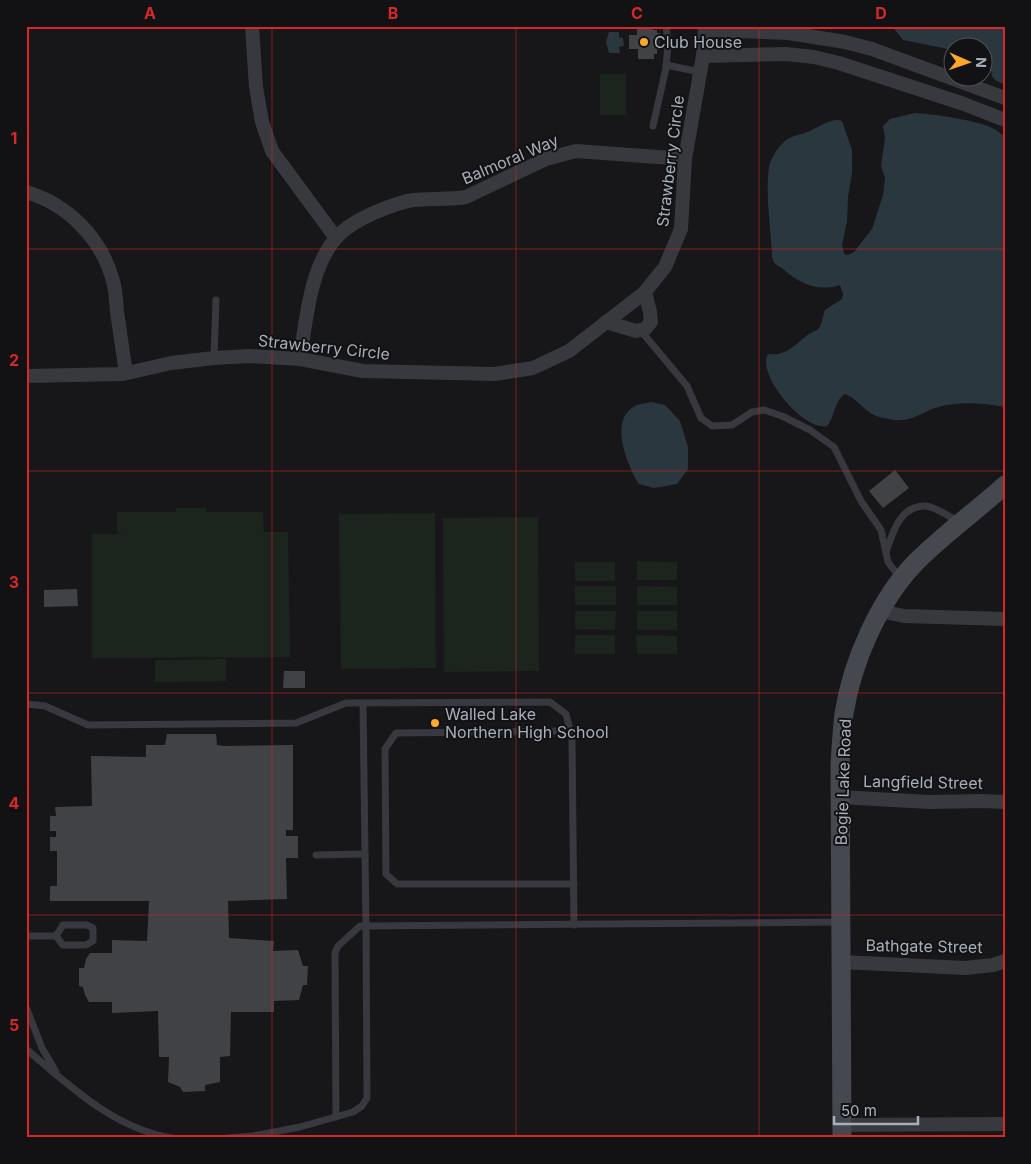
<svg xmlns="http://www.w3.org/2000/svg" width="1031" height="1164" font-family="Inter,sans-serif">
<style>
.green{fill:#1c251d}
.water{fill:#2b373f}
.building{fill:#414246}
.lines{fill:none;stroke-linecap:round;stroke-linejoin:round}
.lane{stroke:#37393f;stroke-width:7}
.street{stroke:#37393f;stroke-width:14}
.secondary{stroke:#45484f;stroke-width:19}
.grid{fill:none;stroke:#d62828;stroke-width:1;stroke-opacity:0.55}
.poi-dot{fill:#ffa729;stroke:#121214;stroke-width:2}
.labels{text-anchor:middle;stroke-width:4;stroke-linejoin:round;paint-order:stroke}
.poi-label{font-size:16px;fill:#a8afba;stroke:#121214;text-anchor:start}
.street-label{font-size:16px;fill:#a8afba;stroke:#121214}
.neatline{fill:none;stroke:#d62828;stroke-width:2}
.grid-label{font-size:16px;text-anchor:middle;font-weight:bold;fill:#d62828}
</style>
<rect width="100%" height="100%" fill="#171719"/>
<g class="green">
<rect x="600" y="74" width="26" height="41"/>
<polygon points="176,508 206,508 206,512 263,512 264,532 288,532 290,657 92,658 92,534 125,534 117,533 117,512 176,512"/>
<polygon points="435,513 436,668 341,669 339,514"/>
<polygon points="538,517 539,671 444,672 443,518"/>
<polygon points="637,561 677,562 677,580 637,580"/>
<rect x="575" y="562" width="40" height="19"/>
<rect x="575" y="586" width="41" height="19"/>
<polygon points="637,586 677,587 677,605 637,605"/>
<polygon points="575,611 616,611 615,630 575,629"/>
<rect x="637" y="611" width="40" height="19"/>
<rect x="575" y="635" width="40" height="19"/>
<polygon points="636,635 677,636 677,654 637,654"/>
<polygon points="226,659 226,681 155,682 155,660"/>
</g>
<g class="water">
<polygon points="892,26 1005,26 1005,85 995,80 992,76 990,65 984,57 984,48 954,48 953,50 903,40"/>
<polygon points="609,32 619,32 619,37 623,38 624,46 619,47 620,53 609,53 606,42"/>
<path d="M915,113C932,114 977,120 992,128C997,130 1001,134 1005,137V407C984,403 959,401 939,407C923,411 912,422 895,420C887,419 875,417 869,412C860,406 855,397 845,394C834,401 835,417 827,426C803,431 756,374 768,354C785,356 793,347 805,337C809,333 815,332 819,328C822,324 823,315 825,310L842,299L843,294L840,285C818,292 801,284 784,270C778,265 773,265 772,256C771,227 765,196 769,167C771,158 778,147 785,141C792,135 802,135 810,131C818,127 834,117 842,121L852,150V173L848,197L847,221L842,245L844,254L848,255L854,252L872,229L883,195L885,178L881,166L885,138L883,126L890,119Z"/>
<path d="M651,402L665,405L680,421L688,447V469L677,484L654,488L639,484C628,466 608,420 635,406C639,404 646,403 651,402Z"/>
</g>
<g class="building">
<polygon points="637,26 653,26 653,30 657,30 657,33 660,33 659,50 657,50 657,54 654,54 654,59 638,59 638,49 629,49 629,35 637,35"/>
<polygon points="895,470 909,488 883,508 869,491"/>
<polygon points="77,589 78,606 44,607 44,590"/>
<polygon points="284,671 305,671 305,688 283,688"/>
<polygon points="167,734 216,734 217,745 224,746 293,745 293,830 286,830 286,836 298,836 298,858 286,858 287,899 228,901 229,938 274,941 273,951 298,950 303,966 308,966 307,985 303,985 299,1000 274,1001 274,1012 231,1012 230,1056 220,1057 220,1082 205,1085 205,1091 183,1092 180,1087 168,1082 169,1057 159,1057 158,1011 112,1013 112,1002 89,1002 85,995 83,987 79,986 79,968 84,968 86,959 90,953 112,953 112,940 147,941 149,901 50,901 50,886 57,886 57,851 50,851 50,837 56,837 56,831 50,831 50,816 56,816 55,807 92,806 91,756 146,757 146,745 165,745"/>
</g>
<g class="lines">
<g class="lane">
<polyline points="666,65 700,72"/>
<polyline points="653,126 666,68 668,44 666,26"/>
<polyline points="641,331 687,386 701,418 712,426 732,425 752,412 764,410 782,416 810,430 834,447 861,501 881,530 888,562 900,578"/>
<polyline points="214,358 216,300"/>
<path d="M886,552C893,532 900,505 926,506C936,507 949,517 958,521"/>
<polyline points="26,704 45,706 88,725 296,723 346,703 550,702 566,714 572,739 574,925"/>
<polyline points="570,731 396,733 385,749 386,874 397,884 574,884"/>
<polyline points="316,855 365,854"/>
<polygon points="63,925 87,925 93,928 93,941 86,945 63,945 56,936"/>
<polyline points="26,936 56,936"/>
<polyline points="26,1007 42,1048 56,1072"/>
<path d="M26,1049C70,1086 113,1128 172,1138"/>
<polyline points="336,1117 335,953 338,946 360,926 366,926 363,703"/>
<polyline points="227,1138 253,1136 300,1127 353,1112 362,1106 367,1098 366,926 841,922"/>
</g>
<g class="street">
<polyline points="252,26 256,87 262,122 272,151 336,238"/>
<polyline points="705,30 789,33 845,42 872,49 1005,98"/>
<polyline points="703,56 786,54 814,57 839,63 964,104 1005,120"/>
<path d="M26,192C68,204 102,239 113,281C116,291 116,302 117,312C120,332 123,352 126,373"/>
<polyline points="606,322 636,331 645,329 651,322 650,312 645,292"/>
<path d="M300,359C306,321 310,265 338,236C348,225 362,218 376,212C388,207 400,202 413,200C430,198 448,200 466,197L546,159L576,151L685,159"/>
<polyline points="26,376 123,374 171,363 214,358 249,356 300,359 363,371 495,374 533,368 569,351 644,293 665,267 681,229 685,159 703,56 705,30 704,26"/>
<polyline points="880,611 904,616 1005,619"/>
<polyline points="840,797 929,802 983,801 1005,802"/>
<polyline points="841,962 965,968 993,965 1005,961"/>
<polyline points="842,1125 1005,1124"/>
</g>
<path class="secondary" d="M842,1138L840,764C841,747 842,731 844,714C852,662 879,600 916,562C944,534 976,511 1005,485"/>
</g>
<path class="grid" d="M272,26V1138M516,26V1138M759,26V1138M26,249H1005M26,471H1005M26,693H1005M26,915H1005"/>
<g class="poi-dot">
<circle cx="644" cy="42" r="5"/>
<circle cx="435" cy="723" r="5"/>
</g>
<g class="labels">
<g class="poi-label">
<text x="654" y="48">Club House</text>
<text x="445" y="720">Walled Lake<tspan x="445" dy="18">Northern High School</tspan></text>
</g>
<g class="street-label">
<text transform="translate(510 159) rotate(-23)" y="6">Balmoral Way</text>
<text transform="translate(670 161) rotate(-83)" y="6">Strawberry Circle</text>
<text transform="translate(324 347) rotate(6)" y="6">Strawberry Circle</text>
<text transform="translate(843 782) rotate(-88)" y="6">Bogie Lake Road</text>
<text transform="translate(923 782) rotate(1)" y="6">Langfield Street</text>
<text transform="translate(924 946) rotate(1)" y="6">Bathgate Street</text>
</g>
</g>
<rect width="1031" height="1164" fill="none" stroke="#121214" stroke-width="55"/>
<g transform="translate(968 62) rotate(92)"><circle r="24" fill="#121214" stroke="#4e5156"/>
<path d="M0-4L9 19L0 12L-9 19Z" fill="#ffa729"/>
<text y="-8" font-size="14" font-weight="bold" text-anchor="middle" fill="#a8afba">N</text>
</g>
<path d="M834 1116v8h84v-8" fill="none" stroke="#a8afba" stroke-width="2.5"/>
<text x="841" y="1116" font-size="15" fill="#a8afba" stroke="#121214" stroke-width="4" paint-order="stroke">50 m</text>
<rect x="28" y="28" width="976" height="1108" class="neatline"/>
<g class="grid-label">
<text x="150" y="19">A</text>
<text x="393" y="19">B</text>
<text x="637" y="19">C</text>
<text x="881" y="19">D</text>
<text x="14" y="144">1</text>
<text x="14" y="366">2</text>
<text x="14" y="588">3</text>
<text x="14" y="809">4</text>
<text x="14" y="1031">5</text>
</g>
</svg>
